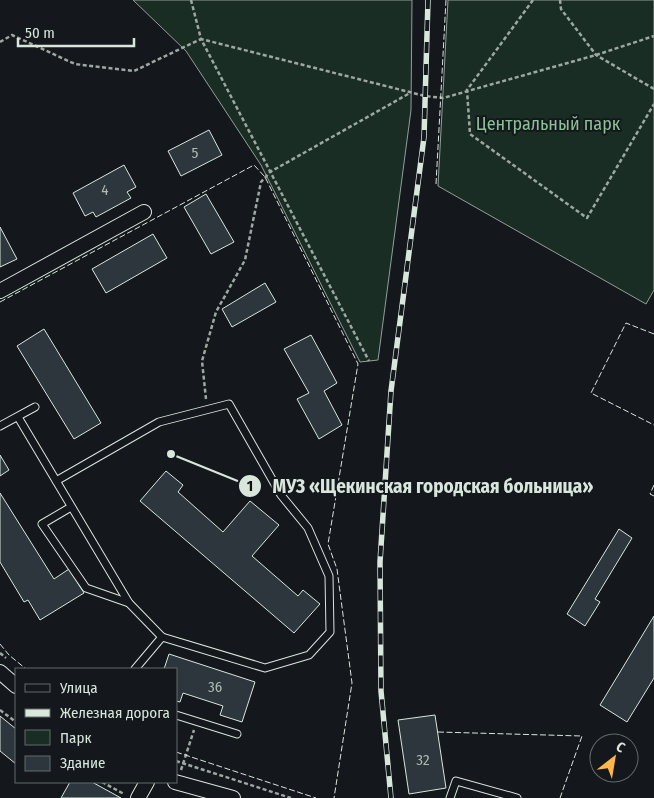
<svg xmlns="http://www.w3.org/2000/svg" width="654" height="798" font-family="'Fira Sans Condensed',sans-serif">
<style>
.green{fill:#1a2d24;stroke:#939e99}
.building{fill:#2c363c;stroke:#d8e6dc}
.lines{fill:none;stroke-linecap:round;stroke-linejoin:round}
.service-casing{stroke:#d8e6dc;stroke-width:9}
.minor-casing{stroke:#d8e6dc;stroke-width:16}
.path{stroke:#9da8a2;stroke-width:2.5;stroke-dasharray:4 2.5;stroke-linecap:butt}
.service{stroke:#14181c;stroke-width:7}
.minor{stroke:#14181c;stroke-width:14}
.rail-casing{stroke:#d8e6dc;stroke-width:5.5}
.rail{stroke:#14181c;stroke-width:4;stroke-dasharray:11;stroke-linecap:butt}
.fence{stroke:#d8e6dc;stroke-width:1;stroke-dasharray:6 2.5;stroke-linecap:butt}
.labels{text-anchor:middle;stroke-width:4;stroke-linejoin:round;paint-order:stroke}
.number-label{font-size:15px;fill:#adbab4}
.park-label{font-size:18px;fill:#8ac095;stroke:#14181c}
.leader{fill:none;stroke:#d8e6dc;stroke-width:2}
.callout-dot{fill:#d8e6dc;stroke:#14181c;stroke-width:2}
.mark-label{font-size:15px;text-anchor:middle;font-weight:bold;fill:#111}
.callout-label{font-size:19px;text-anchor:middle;font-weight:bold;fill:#d8e6dc;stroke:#14181c;stroke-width:4;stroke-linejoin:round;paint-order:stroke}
</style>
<rect width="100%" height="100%" fill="#14181c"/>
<g class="green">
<polygon points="133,0 412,0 411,110 378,360 360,362 261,165 186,51"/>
<polygon points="448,0 654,0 654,290 646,304 438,186"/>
</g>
<g class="building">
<polygon points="209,130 222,155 181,176 168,151"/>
<polygon points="124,165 136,187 127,192 131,198 96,217 93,212 85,216 73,193"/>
<polygon points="206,194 234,242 211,254 184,207"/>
<polygon points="0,227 17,259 0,267"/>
<polygon points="153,234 167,258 106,293 92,269"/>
<polygon points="265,283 276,302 232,327 222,309"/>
<polygon points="44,329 101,423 74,439 17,346"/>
<polygon points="311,335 337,383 324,391 342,425 319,439 297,399 309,393 284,349"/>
<polygon points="0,455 9,470 0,476"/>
<polygon points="166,471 183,485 178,492 223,532 250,501 279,525 252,556 298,596 303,590 320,604 294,633 140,501"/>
<polygon points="0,493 54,579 69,569 84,593 40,620 28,600 24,602 0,562"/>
<polygon points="619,529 632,538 595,599 600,602 585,626 567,614"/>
<polygon points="654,616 654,678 627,722 600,705"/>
<polygon points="169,654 255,682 242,722 220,715 223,706 183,693 180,702 176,701 176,669 164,669"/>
<polygon points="435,715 446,788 409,794 398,720"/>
<polygon points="0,716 16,729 16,764 0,751"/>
<polygon points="70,782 92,782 121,798 61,798"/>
</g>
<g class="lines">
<g class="service-casing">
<g id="service">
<polyline points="18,417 129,603 162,637 265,668 309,655 330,632 329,576 308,528 281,495 229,404 159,422 56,481"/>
<polyline points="0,426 35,407"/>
<polyline points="71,507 42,524 86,588 129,603"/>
<polyline points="135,669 162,637"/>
<polyline points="176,715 237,734"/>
<polyline points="450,798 456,781 517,798"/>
</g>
</g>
<g class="minor-casing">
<g id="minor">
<polyline points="0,291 144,212"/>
<polyline points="0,672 16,686"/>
<polyline points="175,782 233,798"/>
<polyline points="138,798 147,782"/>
</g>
</g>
<g class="path">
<polyline points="191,0 201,39 425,96 443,98 596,55 654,36"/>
<polyline points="533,0 467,90 470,134 587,218 654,104"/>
<polyline points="560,0 561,9 596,55 654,89"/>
<polyline points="0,42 12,35 75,64 134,71 201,39 369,361"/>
<polyline points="206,399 202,361 216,312 245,260 261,182 270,172 410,93"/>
<polyline points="0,653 6,658"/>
<polyline points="0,710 16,722"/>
<polyline points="176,761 291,798"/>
<polyline points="181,770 194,730"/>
<polyline points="102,782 124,794"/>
</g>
<use href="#service" class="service"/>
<use href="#minor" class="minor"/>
<g class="rail-casing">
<polyline id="rail" points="391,798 381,691 380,562 391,391 424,137 428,0"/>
</g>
<use href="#rail" class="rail"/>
<g class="fence">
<polyline points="436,184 446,0"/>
<polyline points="0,302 254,165 265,177 358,364 328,544 337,569 352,683 334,798"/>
<polyline points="654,334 626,323 591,393 654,425"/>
<polyline points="654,485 650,494 654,496"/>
<polyline points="0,644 9,655 26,669"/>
<polyline points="438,732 582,736 560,798"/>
<polyline points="176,752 316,798"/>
</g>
</g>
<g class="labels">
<g class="number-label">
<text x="195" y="158">5</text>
<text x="105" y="195">4</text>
<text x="215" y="692">36</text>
<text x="423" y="765">32</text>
</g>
<g class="park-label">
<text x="548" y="130">Центральный парк</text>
</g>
</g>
<path class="leader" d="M171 454L250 486"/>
<g class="callout-dot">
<circle cx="171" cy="454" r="5"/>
<circle cx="250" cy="486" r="12"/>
</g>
<g class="mark-label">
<text x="250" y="491">1</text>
</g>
<g class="callout-label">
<text x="433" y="493">МУЗ «Щекинская городская больница»</text>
</g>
<rect x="15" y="668" width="162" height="115" fill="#14181c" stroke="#626a69"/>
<rect x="25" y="684" width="25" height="8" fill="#14181c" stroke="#626a69"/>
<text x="60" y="693" font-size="15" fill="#d8e6dc">Улица</text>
<rect x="25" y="709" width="25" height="8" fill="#d8e6dc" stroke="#626a69"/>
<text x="60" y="718" font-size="15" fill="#d8e6dc">Железная дорога</text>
<rect x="25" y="730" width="25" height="15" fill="#1a2d24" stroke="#626a69"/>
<text x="60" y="743" font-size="15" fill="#d8e6dc">Парк</text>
<rect x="25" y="756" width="25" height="15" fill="#2c363c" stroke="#626a69"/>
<text x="60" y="768" font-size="15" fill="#d8e6dc">Здание</text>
<g transform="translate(614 758) rotate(31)"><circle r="24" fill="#14181c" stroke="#626a69"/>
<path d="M0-4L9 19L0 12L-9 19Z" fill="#ffb74d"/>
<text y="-8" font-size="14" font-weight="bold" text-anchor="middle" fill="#d8e6dc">С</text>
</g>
<path d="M18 38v8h116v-8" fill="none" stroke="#d8e6dc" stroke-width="2.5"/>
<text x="25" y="38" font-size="15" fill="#d8e6dc" stroke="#14181c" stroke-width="4" paint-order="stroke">50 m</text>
</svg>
